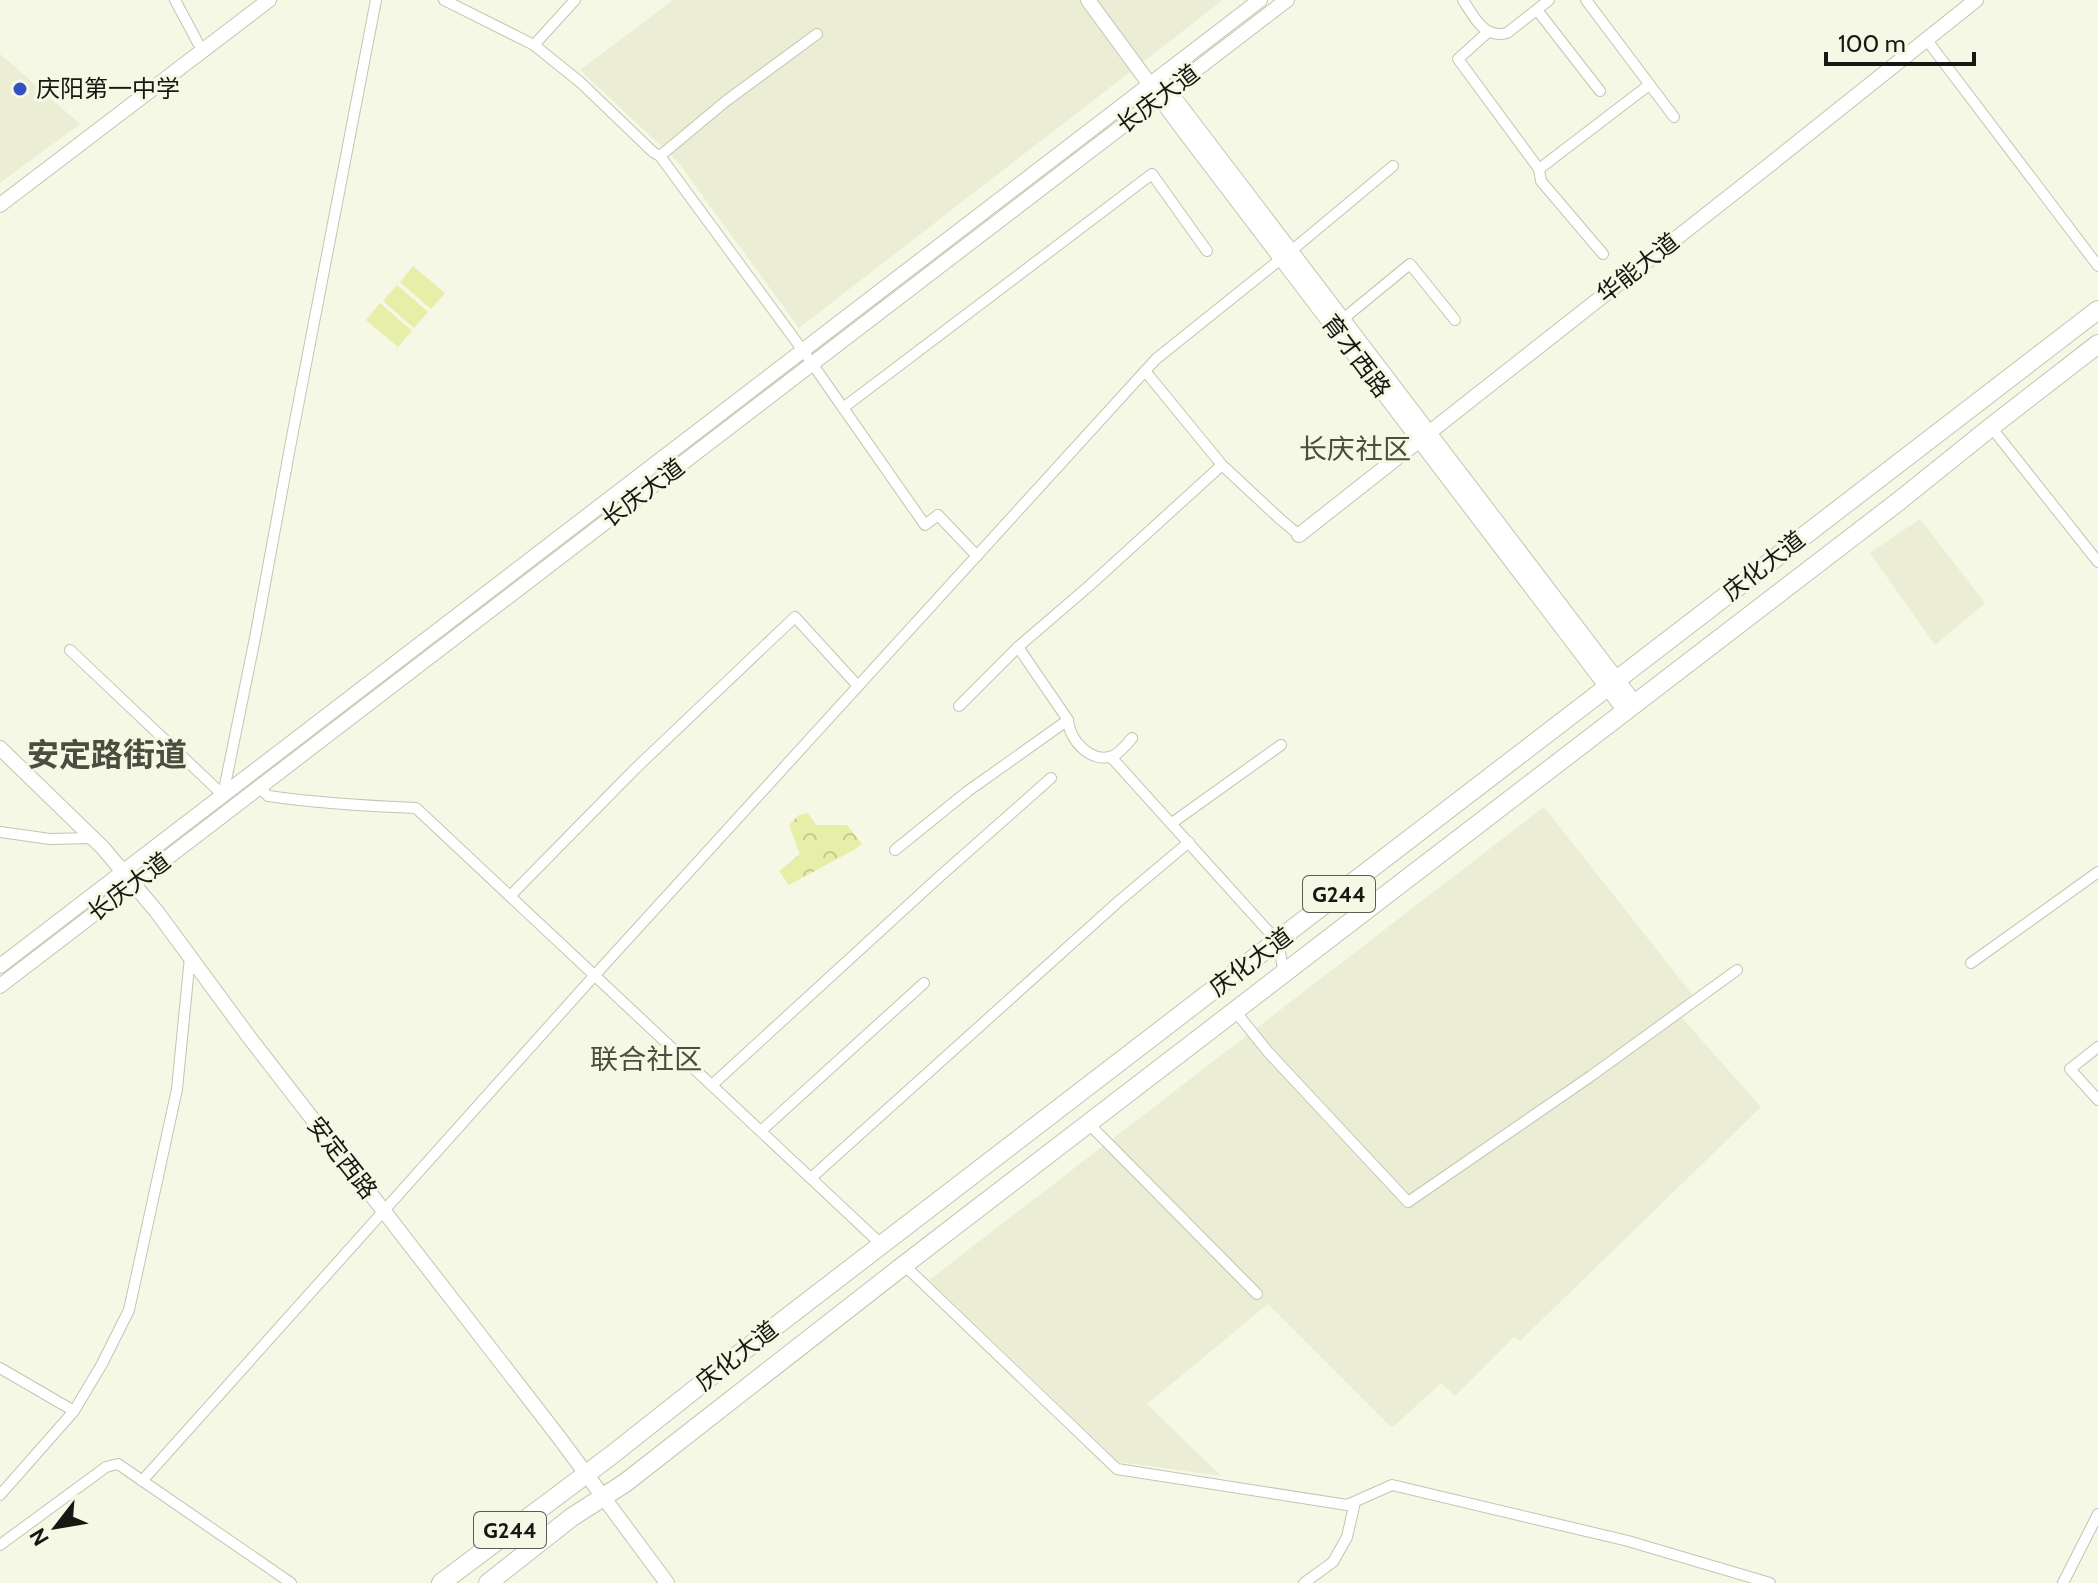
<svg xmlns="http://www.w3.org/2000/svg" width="2098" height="1583" font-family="Cabin,'Noto Sans SC',sans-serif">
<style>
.built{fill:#ebeed4}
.forest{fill:url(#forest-crowns)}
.garden{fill:#e6eea8}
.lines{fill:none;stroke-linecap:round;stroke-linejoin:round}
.street-casing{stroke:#c3c5b3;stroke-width:12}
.secondary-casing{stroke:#c3c5b3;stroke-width:16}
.highway-casing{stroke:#c3c5b3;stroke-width:20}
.street{stroke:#fff;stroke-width:10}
.secondary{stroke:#fff;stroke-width:14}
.highway{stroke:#fff;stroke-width:18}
.poi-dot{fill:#3451c2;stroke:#f6f8e6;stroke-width:3}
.labels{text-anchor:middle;stroke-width:6;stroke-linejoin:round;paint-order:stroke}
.shield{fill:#f6f8e6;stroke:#5b5b52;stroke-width:2}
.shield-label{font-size:22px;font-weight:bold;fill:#181812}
.poi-label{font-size:24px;fill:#181812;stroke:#f6f8e6;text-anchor:start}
.street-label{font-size:24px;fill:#181812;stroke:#f6f8e6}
.quarter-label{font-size:28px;fill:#4b4d3e;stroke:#f6f8e6}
.district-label{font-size:32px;font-weight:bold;fill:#4b4d3e;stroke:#f6f8e6}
</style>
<defs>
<pattern id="forest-crowns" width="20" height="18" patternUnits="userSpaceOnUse" patternTransform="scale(2)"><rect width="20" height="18" fill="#e6eea8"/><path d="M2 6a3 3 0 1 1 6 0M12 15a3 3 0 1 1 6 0" fill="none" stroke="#c5cb90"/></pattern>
</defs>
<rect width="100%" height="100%" fill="#f6f8e6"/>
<g class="built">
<polygon points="673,0 1223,0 799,328 678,162 580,70"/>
<polygon points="0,54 80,124 0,183"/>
<polygon points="1920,519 1985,603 1935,645 1870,553"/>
<polygon points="1544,807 1695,998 1676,1011 1761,1107 1520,1341 1514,1337 1455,1396 1441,1383 1392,1428 1268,1304 1147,1404 1221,1476 1119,1462 929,1280"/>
</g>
<polygon class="forest" points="808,813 816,825 847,825 862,844 854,850 789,885 779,871 800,854 789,825 799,815"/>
<g class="garden">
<polygon points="413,266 445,293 431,309 400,282"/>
<polygon points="397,285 428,312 414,328 383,301"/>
<polygon points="380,303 412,331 398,347 366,320"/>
</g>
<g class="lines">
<g class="street-casing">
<g id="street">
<polyline points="175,0 198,43"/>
<polyline points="444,0 534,45 580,82 653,152 660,156 804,352 925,525 938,515 977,556"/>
<path d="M1463,0C1474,17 1484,39 1507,33L1549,0"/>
<polyline points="1586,0 1674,117"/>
<polyline points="1537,10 1600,91"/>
<polyline points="1488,32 1458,59 1539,169 1541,181 1603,254"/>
<polyline points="1926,39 2098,266"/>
<polyline points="534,45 575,0"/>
<polyline points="660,156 726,101 817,34"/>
<polyline points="1539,169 1649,85"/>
<polyline points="1291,251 1393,166"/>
<polyline points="1343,319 1410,264 1455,320"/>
<polyline points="1145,371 1222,465 1280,519 1299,535"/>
<polyline points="843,408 1152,174 1207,251"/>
<polyline points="1991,427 2098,562"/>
<path d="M1018,647L1068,720C1069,740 1091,764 1113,756C1121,752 1127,744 1132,738"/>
<polyline points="70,650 223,795"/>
<polyline points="959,706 1018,647 1089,586 1222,465"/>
<polyline points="1111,757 1278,942 1284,973"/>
<path d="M259,787L268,796C317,803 366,806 416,808L882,1245"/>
<polyline points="223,795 255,638 291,442 376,0"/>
<polyline points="1172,823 1281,745"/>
<polyline points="0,832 50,839 92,838"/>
<polyline points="895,850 968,791 1068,720"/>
<polyline points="510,896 636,768 795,617 858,686"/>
<polyline points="1971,963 2098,872"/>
<polyline points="1235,1011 1269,1053 1408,1202 1591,1076 1737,970"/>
<polyline points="2098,1047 2070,1069 2098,1100"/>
<polyline points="712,1085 938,878 1051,778"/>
<polyline points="1089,1124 1257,1294"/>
<polyline points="761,1131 924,983"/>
<polyline points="811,1178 1119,901 1189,842"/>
<polyline points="904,1265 1117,1469 1347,1505 1392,1485 1628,1541 1770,1583"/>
<polyline points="0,1368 74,1411"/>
<polyline points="142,1481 594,976 1156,359 1282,258"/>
<polyline points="0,1495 74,1411 102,1364 129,1310 177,1089 190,957"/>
<polyline points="0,1545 106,1467 118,1464 291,1583"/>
<polyline points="1304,1583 1333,1562 1347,1537 1355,1502"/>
<polyline points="2063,1583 2098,1514"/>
</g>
</g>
<g class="secondary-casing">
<g id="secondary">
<polyline points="1088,0 1181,127 1625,711"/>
<polyline points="1163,83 1635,703"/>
<polyline points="0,205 269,0"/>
<polyline points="1299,535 1763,170 1976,0"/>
<polyline points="0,748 103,848 157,912 249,1037 558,1436 667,1583"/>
<polyline points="0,966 1260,0"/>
<polyline points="0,986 1287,0"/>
</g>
</g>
<g class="highway-casing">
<g id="highway">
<polyline points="441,1583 613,1454 738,1355 2098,310"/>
<polyline points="488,1583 572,1517 625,1483 904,1265 1899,501 1991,427 2098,344"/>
</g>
</g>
<use href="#street" class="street"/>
<use href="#secondary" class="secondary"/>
<use href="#highway" class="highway"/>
</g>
<circle class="poi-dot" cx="20" cy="89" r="8"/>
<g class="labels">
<g class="shield">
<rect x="1303" y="876" width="72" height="36" rx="6"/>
<rect x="474" y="1512" width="72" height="36" rx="6"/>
</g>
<g class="shield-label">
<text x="1339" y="902">G244</text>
<text x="510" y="1538">G244</text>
</g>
<g class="poi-label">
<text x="36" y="97">庆阳第一中学</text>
</g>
<g class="street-label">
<text transform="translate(1158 99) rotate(-37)" y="8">长庆大道</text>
<text transform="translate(1638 268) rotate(-38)" y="8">华能大道</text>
<text transform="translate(1356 356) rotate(53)" y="8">育才西路</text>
<text transform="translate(643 493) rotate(-37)" y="8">长庆大道</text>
<text transform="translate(1764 566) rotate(-38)" y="8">庆化大道</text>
<text transform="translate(129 887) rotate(-37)" y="8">长庆大道</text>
<text transform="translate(1251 962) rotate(-37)" y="8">庆化大道</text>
<text transform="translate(342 1158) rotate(52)" y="8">安定西路</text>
<text transform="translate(737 1356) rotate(-38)" y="8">庆化大道</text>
</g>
<g class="quarter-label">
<text x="1355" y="459">长庆社区</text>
<text x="646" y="1069">联合社区</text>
</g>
<g class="district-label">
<text x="107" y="766">安定路街道</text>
</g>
</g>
<g transform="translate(56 1527) rotate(239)" stroke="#f6f8e6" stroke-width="6" paint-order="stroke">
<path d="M0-6L14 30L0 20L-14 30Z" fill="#181812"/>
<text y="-12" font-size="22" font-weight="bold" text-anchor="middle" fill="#181812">N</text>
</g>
<path d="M1826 52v12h148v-12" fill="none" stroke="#181812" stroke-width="4"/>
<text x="1838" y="52" font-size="24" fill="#181812" stroke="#f6f8e6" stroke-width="6" paint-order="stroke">100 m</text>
</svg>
